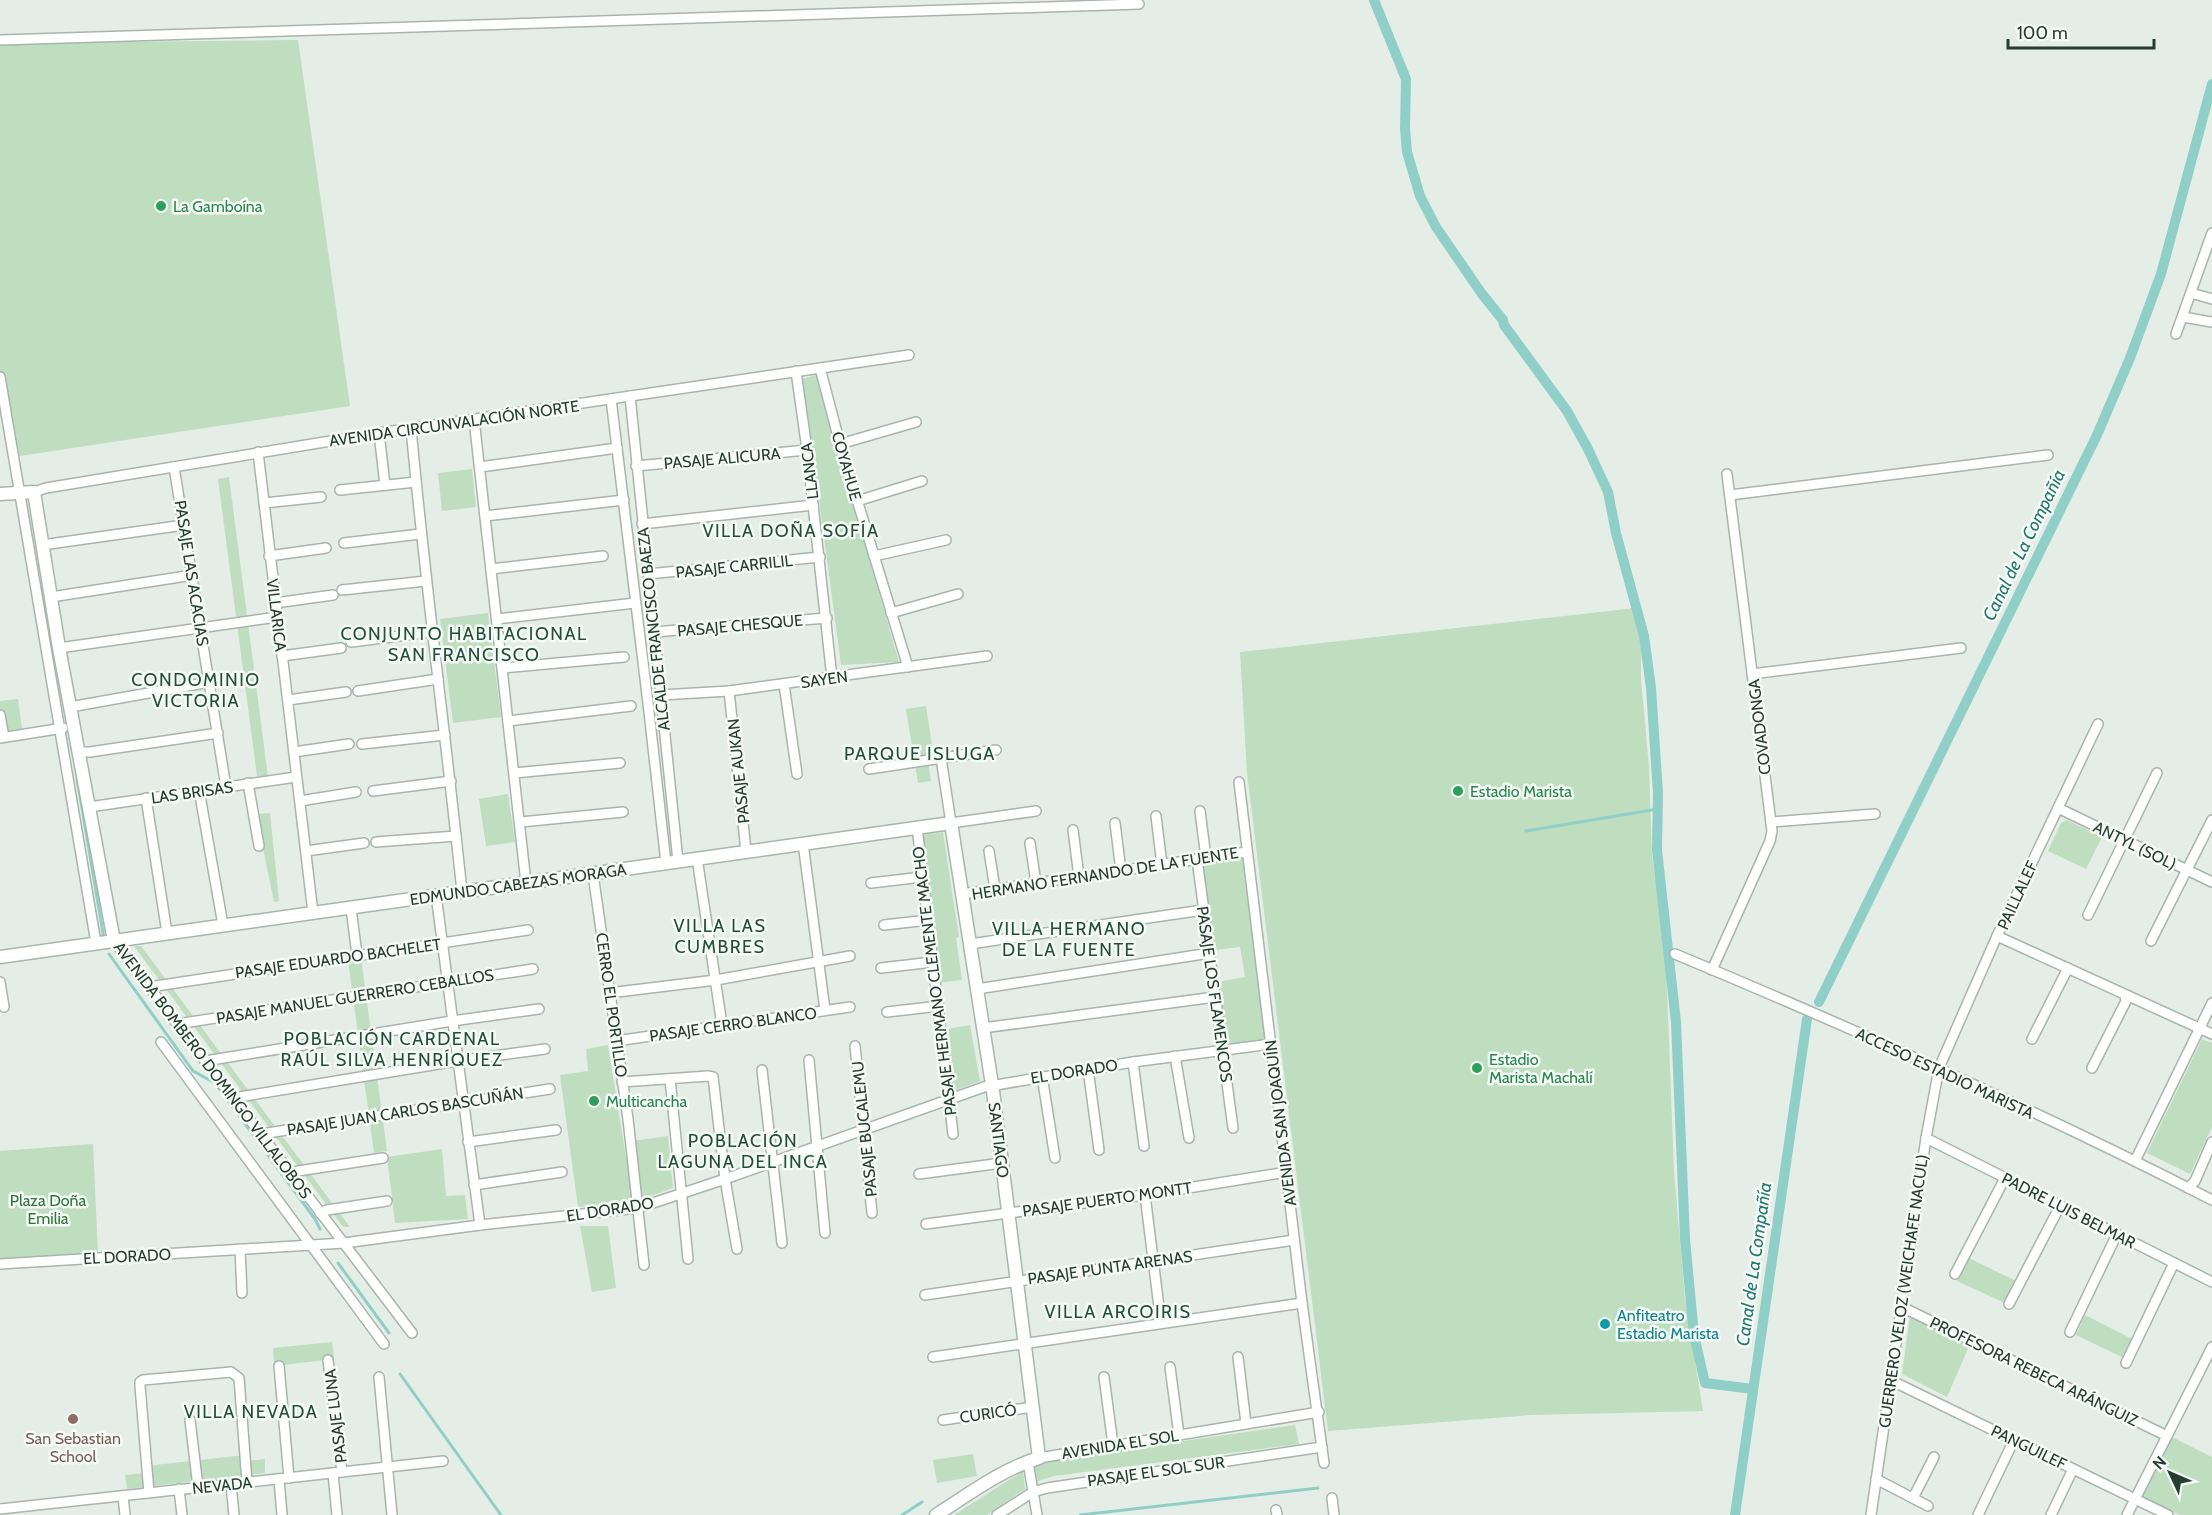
<svg xmlns="http://www.w3.org/2000/svg" width="2212" height="1515" font-family="Cabin,sans-serif">
<style>
.green{fill:#bfddbf}
.lines{fill:none;stroke-linecap:round;stroke-linejoin:round}
.stream{stroke:#90cfc7;stroke-width:3}
.canal{stroke:#90cfc7;stroke-width:10}
.street-casing{stroke:#a8b5ac;stroke-width:12}
.secondary-casing{stroke:#a4b8ac;stroke-width:15}
.street{stroke:#fff;stroke-width:9}
.secondary{stroke:#fff;stroke-width:12}
.leisure-dot{fill:#2e9e5b;stroke:#f5faf6;stroke-width:2}
.culture-dot{fill:#0f9aa8;stroke:#f5faf6;stroke-width:2}
.education-dot{fill:#8d6e63;stroke:#f5faf6;stroke-width:2}
.labels{text-anchor:middle;stroke-width:5;stroke-linejoin:round;paint-order:stroke}
.leisure-label{font-size:16px;fill:#27864d;stroke:#f5faf6;text-anchor:start}
.street-label{font-size:16px;fill:#253e30;stroke:#f5faf6}
.park-label{font-size:16px;fill:#317338;stroke:#f5faf6}
.culture-label{font-size:16px;fill:#0d838f;stroke:#f5faf6;text-anchor:start}
.education-label{font-size:16px;fill:#785e54;stroke:#f5faf6}
.neighbourhood-label{font-size:18px;letter-spacing:1.5px;fill:#224f38;stroke:#f5faf6}
.water-label{font-size:18px;font-style:italic;fill:#22776e;stroke:#f5faf6}
</style>
<rect width="100%" height="100%" fill="#e5ede7"/>
<g class="green">
<polygon points="298,40 350,406 13,457 0,369 0,43"/>
<polygon points="816,375 899,662 841,665 803,379"/>
<polygon points="472,469 476,507 442,511 438,473"/>
<polygon points="229,477 268,777 257,776 218,479"/>
<polygon points="1636,608 1641,636 1641,679 1649,767 1652,855 1655,878 1667,927 1666,965 1674,1171 1685,1298 1703,1411 1531,1415 1328,1431 1247,773 1240,652"/>
<polygon points="488,613 501,717 453,723 440,619"/>
<polygon points="18,699 22,729 0,732 0,701"/>
<polygon points="926,706 933,752 927,754 931,781 918,783 906,709"/>
<polygon points="508,794 515,842 486,846 479,799"/>
<polygon points="270,813 279,901 274,902 256,814"/>
<polygon points="2067,820 2102,837 2086,869 2048,851 2061,823"/>
<polygon points="943,832 959,937 956,938 962,980 937,983 917,836"/>
<polygon points="1246,857 1267,1040 1226,1045 1217,982 1245,977 1240,947 1215,950 1202,864"/>
<polygon points="134,946 141,946 350,1227 343,1227"/>
<polygon points="361,958 387,1151 374,1153 348,960"/>
<polygon points="970,1025 980,1081 948,1093 941,1030"/>
<polygon points="2202,1039 2212,1043 2212,1127 2190,1174 2147,1153"/>
<polygon points="608,1045 633,1202 578,1207 560,1075 588,1071 586,1049"/>
<polygon points="668,1136 673,1188 640,1200 632,1141"/>
<polygon points="93,1144 98,1254 0,1261 0,1151"/>
<polygon points="442,1149 446,1196 465,1195 468,1219 395,1223 387,1157"/>
<polygon points="580,1226 608,1226 616,1288 592,1292"/>
<polygon points="1969,1258 2016,1281 2005,1303 1957,1281"/>
<polygon points="1912,1314 1970,1344 1947,1397 1902,1374 1910,1316"/>
<polygon points="2085,1315 2134,1340 2124,1358 2076,1335"/>
<polygon points="332,1342 334,1359 274,1366 273,1348"/>
<polygon points="1295,1425 1299,1444 1054,1476 1035,1482 1032,1467 1052,1460"/>
<polygon points="2170,1436 2212,1457 2212,1515 2180,1515 2140,1497"/>
<polygon points="973,1454 977,1476 937,1483 933,1460"/>
<polygon points="245,1455 246,1461 265,1459 265,1473 127,1489 125,1475 146,1473 146,1466"/>
<polygon points="1023,1471 1025,1489 987,1515 954,1515"/>
</g>
<g class="lines">
<g class="stream">
<polyline points="2211,87 2212,88"/>
<polyline points="77,778 104,939"/>
<polyline points="1526,831 1658,809"/>
<polyline points="109,954 193,1071 215,1083 315,1219 320,1229"/>
<polyline points="338,1263 389,1333"/>
<polyline points="400,1374 501,1515"/>
<polyline points="902,1515 922,1502"/>
<polyline points="1080,1515 1318,1488"/>
</g>
<g class="canal">
<polyline points="1374,0 1406,79 1405,128 1407,152 1420,196 1436,227 1482,294 1503,320 1504,325 1567,411 1588,449 1608,492 1616,533 1644,636 1651,688 1658,793 1657,850 1676,1022 1685,1239 1694,1335 1705,1383 1753,1389"/>
<polyline points="1819,1002 2097,435 2130,358 2161,274 2212,84"/>
<polyline points="1735,1515 1807,1019"/>
</g>
<g class="street-casing">
<g id="street">
<polyline points="0,40 1139,4"/>
<polyline points="2191,293 2212,299"/>
<polyline points="2183,317 2212,322"/>
<polyline points="2176,334 2212,233"/>
<polyline points="820,368 840,444 908,667"/>
<polyline points="796,371 807,450 832,678"/>
<polyline points="0,377 96,943"/>
<polyline points="630,396 678,861"/>
<polyline points="611,399 648,703 666,863"/>
<polyline points="474,419 526,883"/>
<path d="M411,428C425,583 446,737 462,892"/>
<polyline points="379,433 385,485"/>
<polyline points="840,444 916,422"/>
<polyline points="258,452 313,913"/>
<polyline points="636,466 807,450"/>
<polyline points="174,467 226,787"/>
<polyline points="480,467 617,448"/>
<polyline points="340,490 416,482"/>
<polyline points="34,492 46,488 379,433 909,355"/>
<polyline points="1730,495 2048,455"/>
<polyline points="857,501 922,481"/>
<polyline points="264,503 321,497"/>
<polyline points="485,516 624,500"/>
<polyline points="642,524 813,505"/>
<polyline points="344,543 420,534"/>
<polyline points="42,545 184,525"/>
<polyline points="269,556 326,548"/>
<polyline points="874,556 946,540"/>
<polyline points="491,569 603,556"/>
<polyline points="648,574 820,557"/>
<polyline points="342,590 426,581"/>
<polyline points="51,597 193,575"/>
<polyline points="275,603 333,595"/>
<polyline points="891,613 958,594"/>
<polyline points="497,619 635,603"/>
<polyline points="654,632 827,618"/>
<polyline points="351,642 431,632"/>
<polyline points="59,648 277,617"/>
<polyline points="282,656 341,648"/>
<polyline points="503,668 624,657"/>
<polyline points="1752,674 1961,648"/>
<polyline points="784,684 797,774"/>
<polyline points="358,691 438,679"/>
<polyline points="729,691 746,851"/>
<polyline points="661,695 729,691 987,656"/>
<polyline points="288,700 346,692"/>
<polyline points="70,707 210,682"/>
<polyline points="0,715 4,737"/>
<polyline points="508,721 631,706"/>
<polyline points="0,738 63,728"/>
<polyline points="362,744 445,735"/>
<polyline points="79,752 90,752 218,733"/>
<polyline points="294,752 349,744"/>
<polyline points="941,758 951,823 1036,811"/>
<polyline points="869,769 996,750"/>
<polyline points="514,773 620,763"/>
<polyline points="1239,782 1302,1303 1324,1463"/>
<polyline points="248,783 259,846"/>
<polyline points="199,790 223,925"/>
<polyline points="373,791 451,781"/>
<polyline points="146,798 167,933"/>
<polyline points="300,801 356,792"/>
<polyline points="89,807 296,777"/>
<polyline points="2058,808 2212,882"/>
<polyline points="1200,811 1206,858"/>
<polyline points="1156,816 1162,865"/>
<polyline points="521,822 623,812"/>
<polyline points="1771,822 1875,814"/>
<polyline points="1115,823 1121,871"/>
<polyline points="917,827 953,1134"/>
<polyline points="1073,830 1079,877"/>
<polyline points="376,842 456,836"/>
<polyline points="803,843 825,1010"/>
<polyline points="1030,843 1036,883"/>
<polyline points="306,851 364,843"/>
<polyline points="989,851 995,889"/>
<polyline points="697,858 722,1025"/>
<polyline points="1197,859 1233,1128"/>
<polyline points="593,874 628,1119 644,1265"/>
<polyline points="871,883 922,877"/>
<polyline points="962,894 1247,852"/>
<polyline points="436,895 480,1225"/>
<polyline points="351,908 357,955"/>
<polyline points="2088,915 2157,773"/>
<polyline points="884,925 928,920"/>
<polyline points="1997,936 2212,1034"/>
<polyline points="114,941 412,1333"/>
<polyline points="2151,941 2212,820"/>
<polyline points="970,944 1203,910"/>
<path d="M1675,954C1857,1030 2037,1110 2212,1200"/>
<polyline points="881,968 933,962"/>
<polyline points="1712,970 1770,841 1772,831 1727,474"/>
<polyline points="0,982 4,1007"/>
<polyline points="149,987 528,930"/>
<polyline points="977,989 1210,953"/>
<polyline points="609,993 716,980 850,956"/>
<polyline points="887,1012 939,1006"/>
<polyline points="177,1024 533,969"/>
<polyline points="983,1028 1215,997"/>
<polyline points="2032,1039 2068,968"/>
<polyline points="616,1041 850,1007"/>
<polyline points="161,1042 384,1344"/>
<polyline points="855,1046 872,1213"/>
<polyline points="1175,1056 1189,1138"/>
<polyline points="809,1060 825,1233"/>
<polyline points="205,1061 452,1021 539,1009"/>
<polyline points="1133,1062 1144,1146"/>
<polyline points="2092,1068 2126,1001 2125,995"/>
<polyline points="1088,1069 1099,1150"/>
<polyline points="762,1070 782,1243"/>
<polyline points="1042,1076 1055,1158"/>
<polyline points="670,1079 688,1259"/>
<polyline points="622,1082 708,1076 713,1077 725,1179 737,1249"/>
<polyline points="233,1098 457,1061 545,1049"/>
<polyline points="261,1134 550,1089"/>
<polyline points="1926,1138 2212,1282"/>
<polyline points="468,1142 556,1130"/>
<polyline points="2135,1161 2212,1003"/>
<polyline points="291,1174 298,1171 383,1158"/>
<polyline points="919,1174 1002,1163"/>
<polyline points="474,1185 562,1172"/>
<polyline points="2188,1188 2195,1181 2212,1142"/>
<polyline points="1145,1195 1161,1323"/>
<polyline points="320,1213 327,1210 387,1201"/>
<polyline points="926,1224 1145,1195 1287,1172"/>
<polyline points="240,1249 242,1293"/>
<polyline points="0,1264 344,1243 480,1225 638,1208 725,1179 984,1087 1133,1062 1271,1044"/>
<polyline points="1955,1274 2005,1178"/>
<polyline points="925,1295 1294,1240"/>
<polyline points="2009,1304 2060,1206"/>
<polyline points="1902,1307 2167,1436"/>
<polyline points="2070,1332 2117,1234"/>
<polyline points="933,1357 1302,1303"/>
<polyline points="1238,1357 1246,1424"/>
<polyline points="328,1360 342,1472"/>
<polyline points="2126,1363 2174,1263"/>
<polyline points="279,1366 289,1478"/>
<polyline points="1170,1367 1179,1435"/>
<polyline points="379,1377 392,1515"/>
<polyline points="1104,1377 1113,1445"/>
<polyline points="1890,1380 2168,1515"/>
<polyline points="190,1420 198,1487"/>
<polyline points="943,1420 1033,1407"/>
<polyline points="1039,1458 1319,1412"/>
<polyline points="1028,1462 1037,1515"/>
<polyline points="333,1473 337,1515"/>
<polyline points="279,1479 282,1515"/>
<polyline points="1876,1479 1928,1506"/>
<polyline points="231,1484 234,1515"/>
<polyline points="179,1489 182,1515"/>
<polyline points="149,1493 140,1386 140,1382 143,1380 231,1372 239,1378 247,1482"/>
<polyline points="123,1496 125,1515"/>
<polyline points="1332,1498 1334,1515"/>
<polyline points="1913,1498 1934,1457"/>
<polyline points="0,1509 443,1461"/>
<polyline points="1276,1510 1277,1515"/>
<polyline points="997,1515 1033,1492 1047,1488 1322,1447"/>
<polyline points="1871,1515 1926,1138 1939,1068 1997,936 2098,724"/>
<polyline points="1978,1515 2014,1440"/>
<polyline points="2051,1515 2073,1469"/>
<polyline points="2127,1515 2212,1347"/>
</g>
</g>
<g class="secondary-casing">
<g id="secondary">
<polyline points="0,494 34,492 59,648 114,941"/>
<path d="M0,957L951,823L993,1091L1039,1458C1002,1469 969,1494 936,1515"/>
</g>
</g>
<use href="#street" class="street"/>
<use href="#secondary" class="secondary"/>
</g>
<g class="leisure-dot">
<circle cx="161" cy="206" r="6"/>
<circle cx="1458" cy="791" r="6"/>
<circle cx="1477" cy="1068" r="6"/>
<circle cx="594" cy="1101" r="6"/>
</g>
<circle class="culture-dot" cx="1605" cy="1324" r="6"/>
<circle class="education-dot" cx="73" cy="1419" r="6"/>
<g class="labels">
<g class="leisure-label">
<text x="173" y="212">La Gamboína</text>
<text x="1470" y="797">Estadio Marista</text>
<text x="1489" y="1065">Estadio<tspan x="1489" dy="18">Marista Machalí</tspan></text>
<text x="606" y="1107">Multicancha</text>
</g>
<g class="street-label">
<text transform="translate(454 423) rotate(-8)" y="6">AVENIDA CIRCUNVALACIÓN NORTE</text>
<text transform="translate(722 458) rotate(-5)" y="6">PASAJE ALICURA</text>
<text transform="translate(847 466) rotate(74)" y="6">COYAHUE</text>
<text transform="translate(809 471) rotate(-97)" y="6">LLANCA</text>
<text transform="translate(734 566) rotate(-6)" y="6">PASAJE CARRILIL</text>
<text transform="translate(192 573) rotate(81)" y="6">PASAJE LAS ACACIAS</text>
<text transform="translate(277 615) rotate(83)" y="6">VILLARICA</text>
<text transform="translate(740 625) rotate(-5)" y="6">PASAJE CHESQUE</text>
<text transform="translate(653 629) rotate(-96)" y="6">ALCALDE FRANCISCO BAEZA</text>
<text transform="translate(824 679) rotate(-8)" y="6">SAYEN</text>
<text transform="translate(1759 727) rotate(-97)" y="6">COVADONGA</text>
<text transform="translate(738 771) rotate(-96)" y="6">PASAJE AUKAN</text>
<text transform="translate(192 792) rotate(-8)" y="6">LAS BRISAS</text>
<text transform="translate(2135 845) rotate(26)" y="6">ANTYL (SOL)</text>
<text transform="translate(1105 873) rotate(-9)" y="6">HERMANO FERNANDO DE LA FUENTE</text>
<text transform="translate(518 884) rotate(-8)" y="6">EDMUNDO CABEZAS MORAGA</text>
<text transform="translate(2017 895) rotate(-65)" y="6">PAILLALEF</text>
<text transform="translate(338 958) rotate(-8)" y="6">PASAJE EDUARDO BACHELET</text>
<text transform="translate(934 981) rotate(-97)" y="6">PASAJE HERMANO CLEMENTE MACHO</text>
<text transform="translate(1215 994) rotate(82)" y="6">PASAJE LOS FLAMENCOS</text>
<text transform="translate(355 996) rotate(-9)" y="6">PASAJE MANUEL GUERRERO CEBALLOS</text>
<text transform="translate(612 1005) rotate(82)" y="6">CERRO EL PORTILLO</text>
<text transform="translate(733 1024) rotate(-8)" y="6">PASAJE CERRO BLANCO</text>
<text transform="translate(213 1070) rotate(53)" y="6">AVENIDA BOMBERO DOMINGO VILLALOBOS</text>
<text transform="translate(1074 1071) rotate(-9)" y="6">EL DORADO</text>
<text transform="translate(1945 1073) rotate(25)" y="6">ACCESO ESTADIO MARISTA</text>
<text transform="translate(405 1111) rotate(-9)" y="6">PASAJE JUAN CARLOS BASCUÑÁN</text>
<text transform="translate(1280 1123) rotate(-97)" y="6">AVENIDA SAN JOAQUÍN</text>
<text transform="translate(864 1129) rotate(-96)" y="6">PASAJE BUCALEMU</text>
<text transform="translate(999 1140) rotate(83)" y="6">SANTIAGO</text>
<text transform="translate(1107 1199) rotate(-8)" y="6">PASAJE PUERTO MONTT</text>
<text transform="translate(610 1209) rotate(-9)" y="6">EL DORADO</text>
<text transform="translate(2069 1210) rotate(27)" y="6">PADRE LUIS BELMAR</text>
<text transform="translate(127 1256) rotate(-3)" y="6">EL DORADO</text>
<text transform="translate(1110 1267) rotate(-8)" y="6">PASAJE PUNTA ARENAS</text>
<text transform="translate(1903 1291) rotate(-82)" y="6">GUERRERO VELOZ (WEICHAFE NACUL)</text>
<text transform="translate(2034 1371) rotate(26)" y="6">PROFESORA REBECA ARÁNGUIZ</text>
<text transform="translate(988 1413) rotate(-8)" y="6">CURICÓ</text>
<text transform="translate(335 1416) rotate(-97)" y="6">PASAJE LUNA</text>
<text transform="translate(1120 1444) rotate(-9)" y="6">AVENIDA EL SOL</text>
<text transform="translate(2029 1447) rotate(26)" y="6">PANGUILEF</text>
<text transform="translate(1156 1471) rotate(-8)" y="6">PASAJE EL SOL SUR</text>
<text transform="translate(222 1485) rotate(-6)" y="6">NEVADA</text>
</g>
<g class="park-label">
<text x="48" y="1206">Plaza Doña<tspan x="48" dy="18">Emilia</tspan></text>
</g>
<g class="culture-label">
<text x="1617" y="1321">Anfiteatro<tspan x="1617" dy="18">Estadio Marista</tspan></text>
</g>
<g class="education-label">
<text x="73" y="1444">San Sebastian<tspan x="73" dy="18">School</tspan></text>
</g>
<g class="neighbourhood-label">
<text x="791" y="537">VILLA DOÑA SOFÍA</text>
<text x="464" y="640">CONJUNTO HABITACIONAL<tspan x="464" dy="21">SAN FRANCISCO</tspan></text>
<text x="196" y="686">CONDOMINIO<tspan x="196" dy="21">VICTORIA</tspan></text>
<text x="920" y="760">PARQUE ISLUGA</text>
<text x="720" y="932">VILLA LAS<tspan x="720" dy="21">CUMBRES</tspan></text>
<text x="1069" y="935">VILLA HERMANO<tspan x="1069" dy="21">DE LA FUENTE</tspan></text>
<text x="392" y="1045">POBLACIÓN CARDENAL<tspan x="392" dy="21">RAÚL SILVA HENRÍQUEZ</tspan></text>
<text x="743" y="1147">POBLACIÓN<tspan x="743" dy="21">LAGUNA DEL INCA</tspan></text>
<text x="1118" y="1318">VILLA ARCOIRIS</text>
<text x="251" y="1418">VILLA NEVADA</text>
</g>
<g class="water-label">
<text transform="translate(2024 545) rotate(-64)" y="6">Canal de La Compañía</text>
<text transform="translate(1754 1264) rotate(-82)" y="6">Canal de La Compañía</text>
</g>
</g>
<g transform="translate(2170 1473) rotate(314)" stroke="#f5faf6" stroke-width="4.5" paint-order="stroke">
<path d="M0-4.5L10 22L0 15L-10 22Z" fill="#253e30"/>
<text y="-9" font-size="16" font-weight="bold" text-anchor="middle" fill="#253e30">N</text>
</g>
<path d="M2008 39v9h146v-9" fill="none" stroke="#253e30" stroke-width="3"/>
<text x="2017" y="39" font-size="18" fill="#253e30" stroke="#f5faf6" stroke-width="4.5" paint-order="stroke">100 m</text>
</svg>
